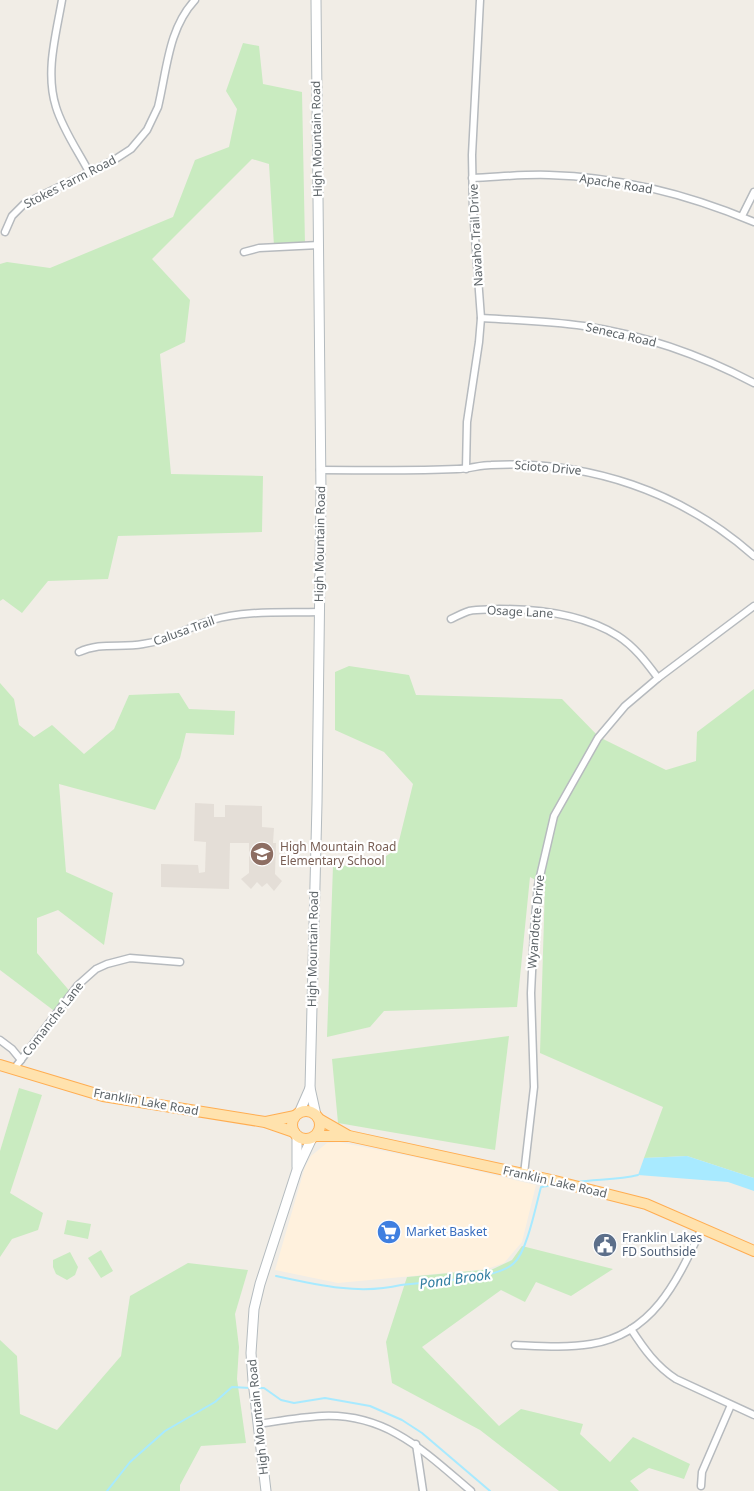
<svg xmlns="http://www.w3.org/2000/svg" width="754" height="1491" font-family="'Noto Sans',sans-serif">
<style>
.commercial{fill:#fff1dd}
.education{fill:#e4ded7}
.green{fill:#c9ebc0}
.water{fill:#a8eaff}
.lines{fill:none;stroke-linecap:round;stroke-linejoin:round}
.stream{stroke:#a8eaff;stroke-width:2}
.minor-casing{stroke:#b6babe;stroke-width:9}
.secondary-casing{stroke:#b4bbbf;stroke-width:11}
.primary-casing{stroke:#ffad51;stroke-width:12}
.minor{stroke:#fff;stroke-width:6}
.secondary{stroke:#fff;stroke-width:9}
.primary{stroke:#ffe2ad;stroke-width:10}
.labels{text-anchor:middle;stroke-width:4.5;stroke-linejoin:round;paint-order:stroke}
.street-label{font-size:12px;fill:#5d6468;stroke:#fff}
.education-label{font-size:12px;fill:#785e54;stroke:#fff;text-anchor:start}
.shop-label{font-size:12px;fill:#366cbe;stroke:#fff;text-anchor:start}
.service-label{font-size:12px;fill:#4e5e75;stroke:#fff;text-anchor:start}
.water-label{font-size:14px;font-style:italic;fill:#327ea1;stroke:#fff}
</style>
<rect width="100%" height="100%" fill="#f1ede6"/>
<polygon class="commercial" points="339,1142 443,1163 536,1185 522,1242 504,1263 487,1269 338,1283 275,1270 305,1167 311,1156 327,1143"/>
<polygon class="education" points="195,803 214,804 214,817 225,817 225,805 262,806 262,827 274,828 273,843 276,843 275,874 282,881 274,891 267,883 262,887 257,882 251,889 241,879 249,873 249,843 230,843 229,889 161,887 161,864 198,865 199,873 205,872 206,842 194,841"/>
<g class="green">
<polygon points="243,43 259,46 263,84 302,92 305,245 274,246 269,164 252,159 152,259 190,300 185,342 160,354 171,474 263,476 262,532 118,536 108,579 48,581 22,613 3,599 0,601 0,264 7,262 50,268 173,217 195,160 229,147 237,109 226,91"/>
<polygon points="349,666 409,675 416,695 562,699 599,737 666,770 696,761 697,732 754,689 754,1178 687,1156 644,1158 663,1107 540,1053 545,885 530,877 517,1007 384,1011 370,1027 327,1037 333,866 372,865 397,849 413,784 384,752 335,730 335,672"/>
<polygon points="0,683 14,699 19,725 34,737 52,725 84,754 114,729 129,695 179,693 189,709 235,711 234,735 186,733 180,758 155,810 59,784 66,872 113,893 104,945 58,910 37,918 37,953 73,995 57,1013 0,970"/>
<polygon points="509,1036 495,1150 338,1123 332,1059"/>
<polygon points="19,1088 42,1095 10,1193 43,1213 38,1230 12,1239 0,1257 0,1151"/>
<polygon points="67,1220 91,1224 88,1239 64,1234"/>
<polygon points="522,1246 613,1269 571,1296 536,1282 525,1302 501,1290 422,1347 499,1426 521,1409 583,1424 580,1434 610,1462 633,1437 690,1464 684,1479 649,1468 630,1481 639,1491 559,1491 480,1430 392,1383 386,1342 407,1277 493,1269 512,1260"/>
<polygon points="101,1250 113,1271 101,1278 88,1258"/>
<polygon points="70,1252 78,1267 75,1275 67,1280 56,1274 53,1267 53,1260"/>
<polygon points="188,1263 248,1270 235,1314 239,1347 237,1379 246,1443 201,1446 180,1485 180,1491 0,1491 0,1340 17,1356 20,1414 57,1430 121,1356 130,1296"/>
</g>
<polygon class="water" points="687,1156 754,1178 754,1191 728,1182 638,1175 644,1158"/>
<g class="lines">
<g class="stream">
<path d="M576,1182C597,1179 618,1180 638,1175"/>
<path d="M276,1276C317,1285 360,1295 401,1285C428,1281 495,1281 514,1263C527,1252 536,1205 541,1187L554,1185"/>
<polyline points="258,1388 264,1388 281,1400 294,1403 325,1398 370,1406 402,1420 422,1433 490,1491"/>
<polyline points="107,1491 130,1462 165,1431 215,1402 232,1387 250,1388"/>
</g>
<g class="minor-casing">
<g id="minor">
<path d="M62,0C56,35 45,72 56,107C63,130 78,151 89,172"/>
<path d="M472,178C498,177 524,174 549,175C619,177 690,195 754,222"/>
<polyline points="742,216 754,192"/>
<path d="M5,232L12,216L24,204L114,160L131,149L147,130L158,107C167,70 168,29 195,0"/>
<polyline points="244,252 259,248 319,245"/>
<path d="M481,318C515,320 550,321 584,326C644,335 701,355 754,383"/>
<polyline points="466,469 467,422 479,342 481,318 473,210 472,155 480,0"/>
<path d="M320,470C366,470 412,471 457,469C469,469 480,465 491,465C589,460 682,492 754,556"/>
<path d="M451,619C457,616 463,613 469,611C479,609 489,610 499,609C540,609 583,614 618,636C635,647 646,662 658,678"/>
<path d="M79,652C100,642 121,648 143,644C168,641 188,627 212,620C246,610 284,613 319,612"/>
<polyline points="0,1040 12,1049 21,1060"/>
<polyline points="14,1069 78,985 96,969 107,964 130,958 180,962"/>
<polyline points="524,1174 534,1087 531,993 534,930 538,885 554,816 598,738 625,706 658,678 754,606"/>
<path d="M631,1329C644,1349 656,1366 676,1379L754,1415"/>
<path d="M515,1345C540,1346 566,1348 591,1344C654,1334 678,1279 702,1228"/>
<path d="M258,1424C279,1421 301,1417 322,1416C387,1413 425,1452 471,1491"/>
<polyline points="416,1444 423,1491"/>
<polyline points="701,1486 702,1472 731,1405"/>
</g>
</g>
<g class="secondary-casing">
<g id="secondary">
<polyline points="316,0 321,493 317,803 310,1088 316,1115"/>
<polyline points="299,1113 310,1088"/>
<polyline points="297,1135 297,1167"/>
<polyline points="266,1491 253,1381 251,1353 254,1309 260,1284 297,1170 312,1138"/>
</g>
</g>
<g class="primary-casing">
<g id="primary">
<polyline points="0,1065 103,1096 265,1122 294,1132"/>
<circle cx="306" cy="1125" r="14"/>
<polyline points="319,1119 347,1135"/>
<polyline points="266,1122 295,1116"/>
<polyline points="316,1136 349,1136 551,1180 646,1204 754,1251"/>
</g>
</g>
<use href="#minor" class="minor"/>
<use href="#secondary" class="secondary"/>
<use href="#primary" class="primary"/>
</g>
<defs>
<g id="school-disc" transform="scale(1.25)"><circle r="9.5" fill="#8d6e63" stroke="#fff"/><path d="M0-5L7-2L0 1L-7-2ZM-4 1L0 2.5L4 1V4Q0 6-4 4Z" fill="#fff"/></g>
<g id="supermarket-disc" transform="scale(1.25)"><circle r="9.5" fill="#3f7fe0" stroke="#fff"/><path d="M-6-5.5h2.5l.6 2H6L4.5 2H-2.5L-4.4-4H-6ZM-1.5 3.2a1.3 1.3 0 1 0 .1 0ZM3 3.2a1.3 1.3 0 1 0 .1 0Z" fill="#fff"/></g>
<g id="civic-disc" transform="scale(1.25)"><circle r="9.5" fill="#5c6f8a" stroke="#fff"/><path d="M-.6-6.5H3V-4.5H.6V-3L4-1V1h2V6H-6V1h2V-1L-.6-3ZM-1.2 2.5V6h2.4V2.5Z" fill="#fff"/></g>
</defs>
<g fill-rule="evenodd">
<use href="#school-disc" x="262" y="854"/>
<use href="#supermarket-disc" x="389" y="1232"/>
<use href="#civic-disc" x="605" y="1245"/>
</g>
<g class="labels">
<g class="street-label">
<text transform="translate(317 139) rotate(-91)" y="4">High Mountain Road</text>
<text transform="translate(70 182) rotate(-27)" y="4">Stokes Farm Road</text>
<text transform="translate(616 184) rotate(9)" y="4">Apache Road</text>
<text transform="translate(476 235) rotate(-93)" y="4">Navaho Trail Drive</text>
<text transform="translate(621 335) rotate(13)" y="4">Seneca Road</text>
<text transform="translate(548 468) rotate(5)" y="4">Scioto Drive</text>
<text transform="translate(320 544) rotate(-89)" y="4">High Mountain Road</text>
<text transform="translate(520 612) rotate(3)" y="4">Osage Lane</text>
<text transform="translate(184 631) rotate(-20)" y="4">Calusa Trail</text>
<text transform="translate(536 922) rotate(-85)" y="4">Wyandotte Drive</text>
<text transform="translate(313 949) rotate(-89)" y="4">High Mountain Road</text>
<text transform="translate(53 1019) rotate(-52)" y="4">Comanche Lane</text>
<text transform="translate(146 1102) rotate(10)" y="4">Franklin Lake Road</text>
<text transform="translate(555 1182) rotate(13)" y="4">Franklin Lake Road</text>
<text transform="translate(258 1417) rotate(-96)" y="4">High Mountain Road</text>
</g>
<g class="education-label">
<text x="280" y="851">High Mountain Road<tspan x="280" dy="14">Elementary School</tspan></text>
</g>
<g class="shop-label">
<text x="406" y="1236">Market Basket</text>
</g>
<g class="service-label">
<text x="622" y="1242">Franklin Lakes<tspan x="622" dy="14">FD Southside</tspan></text>
</g>
<g class="water-label">
<text transform="translate(455 1279) rotate(-8)" y="5">Pond Brook</text>
</g>
</g>
</svg>
